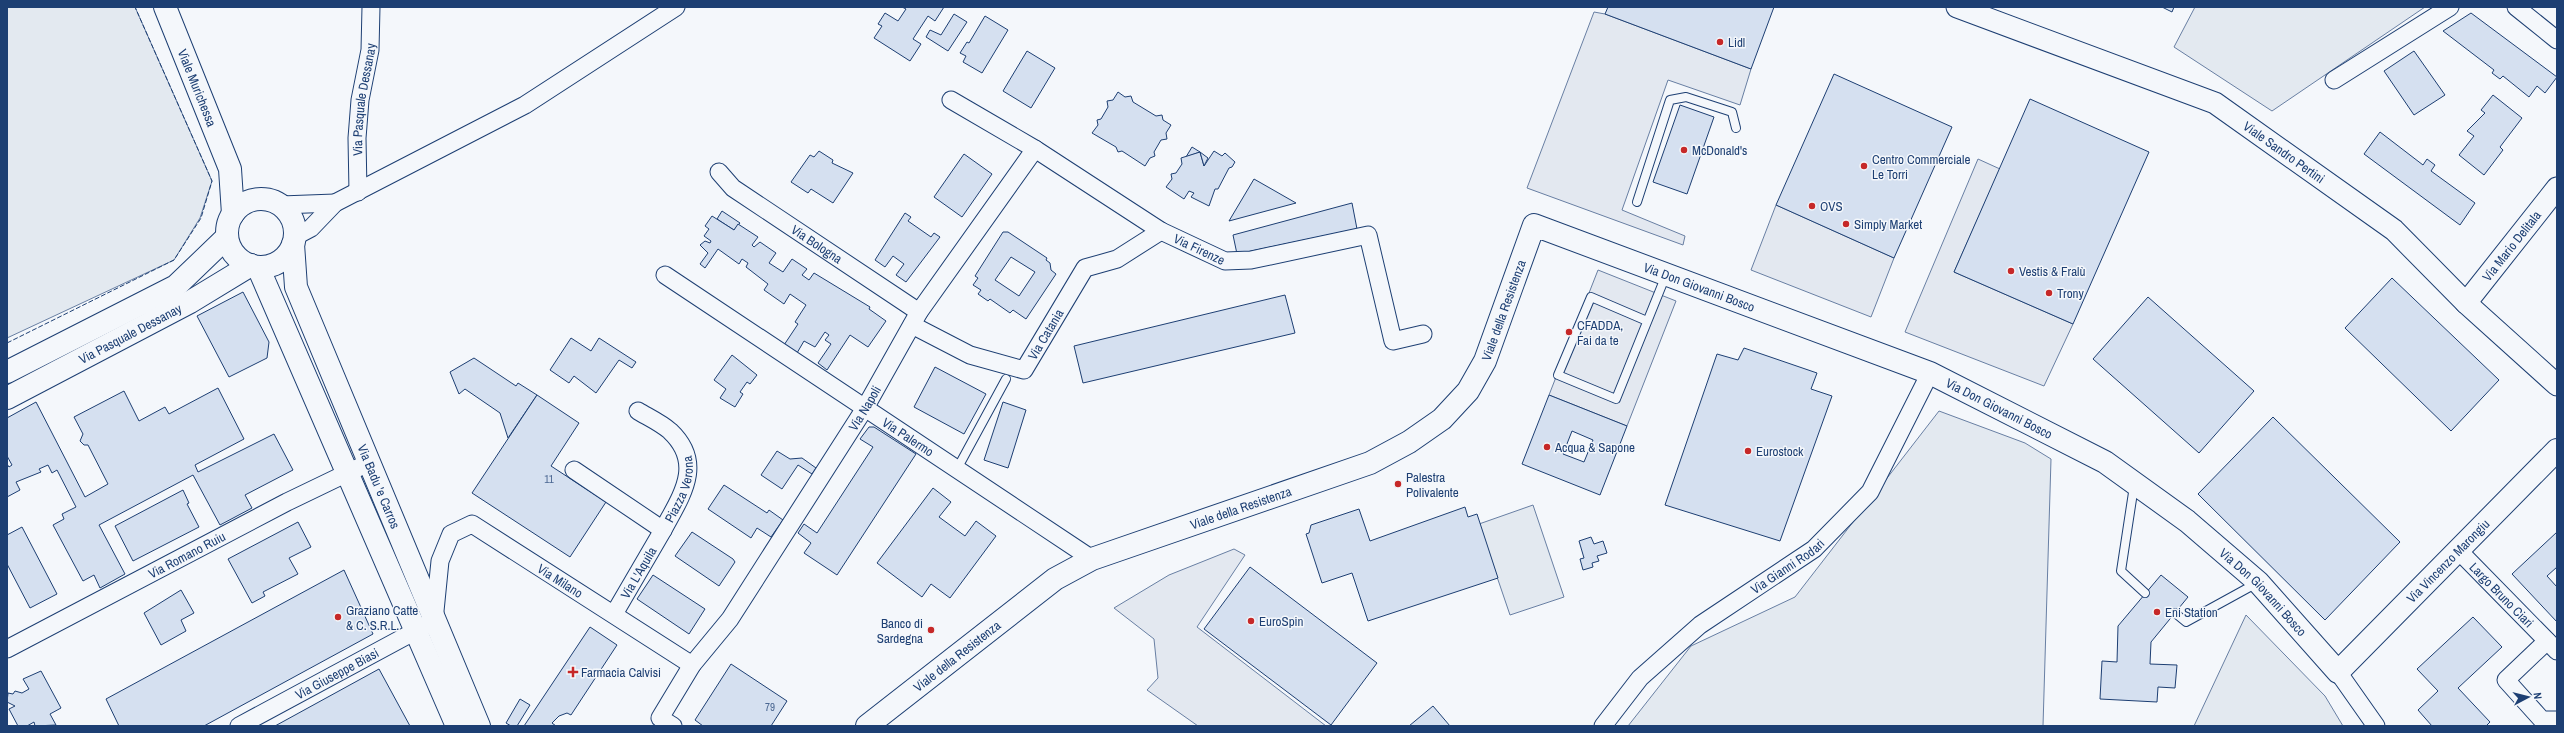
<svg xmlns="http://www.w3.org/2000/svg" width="2564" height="733" font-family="'Archivo Narrow',sans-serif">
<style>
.green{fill:#e3e9f0;stroke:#687fa3}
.parking{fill:#e3e8f0;stroke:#687fa3}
.building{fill:#d5e0f0;stroke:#1d3f73;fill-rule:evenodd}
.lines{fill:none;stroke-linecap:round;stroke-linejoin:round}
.service-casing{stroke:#1d3f73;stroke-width:10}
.minor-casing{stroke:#1d3f73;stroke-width:19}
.tertiary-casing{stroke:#1d3f73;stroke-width:23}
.secondary-casing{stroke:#1d3f73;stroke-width:24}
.service{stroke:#f4f7fb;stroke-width:8}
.minor{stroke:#f4f7fb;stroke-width:17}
.tertiary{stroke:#f4f7fb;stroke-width:21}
.secondary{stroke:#f4f7fb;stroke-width:22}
.fence{stroke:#1d3f73;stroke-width:1;stroke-dasharray:5 2;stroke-linecap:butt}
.poi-dot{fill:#c62828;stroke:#f4f7fb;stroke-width:1.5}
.labels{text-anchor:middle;stroke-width:3;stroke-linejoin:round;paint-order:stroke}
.number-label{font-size:11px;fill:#4b6792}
.poi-label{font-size:13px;fill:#1d3f73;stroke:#f4f7fb;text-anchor:start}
.street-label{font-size:13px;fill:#1d3f73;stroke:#f4f7fb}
</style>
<rect width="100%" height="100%" fill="#f4f7fb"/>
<g class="green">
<polygon points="7,7 135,7 212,181 200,218 174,260 7,338"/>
<polygon points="2195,7 2425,7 2272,111 2174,47"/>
<polygon points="1939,411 2025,443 2051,459 2043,726 1628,726 1691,646 1795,597"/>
<polygon points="1533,505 1564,597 1510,615 1479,524"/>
<polygon points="2246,615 2325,696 2343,726 2194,726"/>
</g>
<g class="parking">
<polygon points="1594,12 1605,14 1751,69 1740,105 1668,80 1622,210 1685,236 1683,245 1527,188"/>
<polygon points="1978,159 2000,169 1954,272 2073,324 2044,386 1905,332"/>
<polygon points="1776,205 1894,258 1871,317 1751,270"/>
<polygon points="1598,270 1676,301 1627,426 1549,395"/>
<polygon points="1234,549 1245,555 1197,627 1326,726 1198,726 1147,690 1158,678 1154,639 1114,608 1169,575"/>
</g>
<g class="building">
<polygon points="902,7 944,7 935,21 928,16 913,39 921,44 910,61 874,38 882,26 878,24 885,13 898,21 906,9"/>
<polygon points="1608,7 1774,7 1751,69 1605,14"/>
<polygon points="2162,7 2174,7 2172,12"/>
<polygon points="2471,13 2557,77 2545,93 2537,86 2529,97 2503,76 2500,79 2492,73 2494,70 2443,31"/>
<polygon points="954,14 967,22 948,51 926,37 930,30 941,35"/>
<polygon points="985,16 1008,30 982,73 963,62 966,56 960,53 967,42 969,43"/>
<polygon points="1027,51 1055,68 1031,108 1003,91"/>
<polygon points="2414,51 2445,95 2414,115 2384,71"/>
<polygon points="1834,74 1952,127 1894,258 1776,205"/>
<polygon points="1118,92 1125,97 1131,96 1133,102 1156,116 1162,115 1163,120 1171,125 1166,133 1167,139 1161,140 1154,152 1155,156 1150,158 1145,166 1122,151 1118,152 1116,147 1092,133 1098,125 1097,120 1101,119 1108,107 1107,101 1113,100"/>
<polygon points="2493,95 2522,118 2500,147 2503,150 2484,175 2459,155 2474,136 2467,131 2485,113 2481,110"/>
<polygon points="2030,99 2149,152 2073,324 1954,272"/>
<polygon points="1680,105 1714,117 1687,194 1653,182"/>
<polygon points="2380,132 2423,165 2427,159 2435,165 2431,171 2475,203 2460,225 2364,154"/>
<polygon points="1192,147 1200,152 1186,157"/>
<polygon points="819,151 833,160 832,163 853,173 833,203 811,189 808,193 791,182 810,155 814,157"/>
<polygon points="1214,151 1222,156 1225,153 1235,162 1232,167 1229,168 1218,189 1215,189 1209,206 1191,197 1194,193 1189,191 1184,199 1166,187 1172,179 1171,174 1176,173 1182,164 1181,158 1200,152 1204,166"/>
<polygon points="1200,152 1208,158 1204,166"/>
<polygon points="964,154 992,174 962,217 934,197"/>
<polygon points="1254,179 1296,203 1229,221"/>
<polygon points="1352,203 1357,229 1237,254 1233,235"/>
<polygon points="722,211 740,223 734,230 717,219"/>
<polygon points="905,213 911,217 908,221 931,237 934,233 940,237 906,282 896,275 904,264 893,256 885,267 875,260"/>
<polygon points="712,216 734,230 738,224 758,237 752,245 754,247 760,242 776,253 769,263 783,272 792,259 807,269 802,275 809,280 814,273 870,307 869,309 886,321 868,347 850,335 827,370 818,363 831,344 825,340 829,335 825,332 815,347 804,341 797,353 784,345 798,324 795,322 806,305 790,294 784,304 764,290 768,284 746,267 748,263 742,259 739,264 718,249 705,268 700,264 708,253 700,245 705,241 710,243 711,241 704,236 709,229 705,226"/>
<path d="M1003,232H1008L1047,258L1046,260L1050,263L1051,270L1056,274L1026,319L1013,310L1010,313L990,299L988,301L978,294L981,290L973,285L978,278L975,276ZM1011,257L1035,272L1019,296L995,280Z"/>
<polygon points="2392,278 2499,380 2451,431 2345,328"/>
<polygon points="243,292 269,342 267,358 229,377 197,316"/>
<polygon points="1285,295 1295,333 1083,383 1074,346"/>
<polygon points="2148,297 2254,391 2199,453 2093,359"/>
<polygon points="571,338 591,351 599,338 636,362 632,368 619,360 596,393 574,376 569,383 550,370"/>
<polygon points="1744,348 1817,373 1811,389 1832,396 1780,541 1665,505 1717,354 1738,360"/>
<polygon points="732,355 757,375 750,384 747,382 740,392 743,394 735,407 720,398 726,389 714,380"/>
<polygon points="474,358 516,386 518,383 537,395 508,438 500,413 465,389 459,394 450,372"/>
<polygon points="935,367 986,394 964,434 914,407"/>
<polygon points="218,388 244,439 195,465 198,472 274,434 293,470 245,495 252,508 220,525 193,475 99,525 125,574 100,588 94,575 83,581 53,525 64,519 62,514 76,507 57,470 52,473 48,465 39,469 41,472 16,482 20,490 7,497 7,464 9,467 12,465 7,456 7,418 36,402 85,497 108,484 88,445 84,445 80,441 83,434 74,417 124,391 139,421 165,407 169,414"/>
<polygon points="537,395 579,423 551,466 606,502 570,557 472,493"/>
<path d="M1549,395L1627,426L1600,495L1522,464ZM1572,431L1593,440L1584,462L1563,454Z"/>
<polygon points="1003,402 1026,410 1008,468 984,460"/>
<polygon points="2273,417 2400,542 2325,620 2198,494"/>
<polygon points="869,427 874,427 916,454 837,575 804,553 811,543 798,533 804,524 817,533 873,447 860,439"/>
<polygon points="777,451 790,459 802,458 816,468 812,474 798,465 782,489 761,475"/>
<polygon points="724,485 767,513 769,510 783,520 771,537 757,528 751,538 708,509"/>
<polygon points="933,488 951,502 939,517 965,536 976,521 996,536 950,598 931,584 922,597 877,563"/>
<polygon points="183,490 189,503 187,504 199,527 133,561 115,526"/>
<polygon points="1465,507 1468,517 1477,514 1498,578 1368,621 1352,573 1322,583 1306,534 1309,533 1311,525 1359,509 1370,541"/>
<polygon points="298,522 311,547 289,558 298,574 263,592 265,596 252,603 228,559"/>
<polygon points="22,527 57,594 30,608 7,564 7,535"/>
<polygon points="692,532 733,559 735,562 719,586 675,556"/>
<polygon points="2557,532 2557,567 2547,576 2557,587 2557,622 2512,574"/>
<polygon points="1591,537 1594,544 1603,541 1607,553 1597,556 1599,561 1592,563 1593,567 1583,570 1580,559 1584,558 1579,541"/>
<polygon points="1250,567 1377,663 1331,725 1204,629"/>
<polygon points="344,570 373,634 204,726 119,726 106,699"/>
<polygon points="653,575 705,609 689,634 637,599"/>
<polygon points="2161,575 2188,597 2151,642 2150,664 2177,665 2175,688 2158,687 2157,702 2100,699 2102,661 2117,662 2118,626"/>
<polygon points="181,590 194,613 181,620 186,631 161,645 144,613"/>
<polygon points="2473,617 2502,647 2458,688 2490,722 2486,726 2432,726 2418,710 2438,691 2417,669"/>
<polygon points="590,627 617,645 571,715 567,713 559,716 552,723 556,726 524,726"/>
<polygon points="731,664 787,701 771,726 703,726 695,720"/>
<polygon points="379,669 410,726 275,726"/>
<polygon points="41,671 61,708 50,714 56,725 35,726 34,722 27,726 18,726 9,709 15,706 7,702 8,693 13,694 15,691 22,693 29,689 23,679"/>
<polygon points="520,699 530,705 517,726 511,726 506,723"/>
<polygon points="1433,706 1450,726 1409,726"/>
</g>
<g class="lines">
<g class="service-casing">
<g id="service">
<polyline points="1637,202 1670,100 1686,97 1732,112 1736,128"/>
<polyline points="1647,321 1591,297 1558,375 1616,399 1666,275"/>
<polyline points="957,469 1006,379"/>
<polyline points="2134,486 2121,571 2145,593"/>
<polyline points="2175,613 2186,622 2257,583"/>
</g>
</g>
<g class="minor-casing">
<g id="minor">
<polyline points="2516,7 2557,40"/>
<polyline points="2334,80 2450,7"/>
<path id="s1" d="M951,100L1035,149L1161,231L1225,261L1251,260L1368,235L1393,341L1423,334"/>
<path id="s2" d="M719,172L733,188L919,312"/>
<path id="s3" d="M358,192L357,138L360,100L370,50L371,7"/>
<polyline points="281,205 335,203"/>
<polyline points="294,237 311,228 335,203 525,105 676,7"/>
<path id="s4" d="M665,275L1092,559"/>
<path id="s5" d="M912,325L970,355L1024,370L1085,268L1117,259L1161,231"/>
<path id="s6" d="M574,470L663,530C681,496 705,464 670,431C661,423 648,417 638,411"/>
<path id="s7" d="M2457,549L2557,651"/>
<path id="s8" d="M614,614L663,530"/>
<polyline points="2547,641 2506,680 2542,720 2557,720"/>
<path id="s9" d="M7,649L287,502L368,463"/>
<polyline points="2338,672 2376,726"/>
<path id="s10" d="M239,726L434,621L440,561L451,534L472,524L692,665"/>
<path id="s11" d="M673,726L660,718L692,665L730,619L865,408L919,312L1035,149"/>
<path id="s12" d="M1603,726L1640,678L1700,625L1814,549L1870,492L1930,373"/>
</g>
</g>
<g class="tertiary-casing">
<g id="tertiary">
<path id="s13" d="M1957,7L2215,103L2394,230L2466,303L2557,385"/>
<path id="s14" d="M2466,303L2557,188"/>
</g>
</g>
<g class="secondary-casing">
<g id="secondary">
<path id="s15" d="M165,7L230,169L233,214"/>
<circle cx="261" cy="233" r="34"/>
<path id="s16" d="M293,244L296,287L479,726"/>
<polyline points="258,267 457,726"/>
<polyline points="7,372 176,286 227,237"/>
<path id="s17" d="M7,398L190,302L251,265"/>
<path id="s18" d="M867,726L1055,579L1092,559L1370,463L1409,442L1442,419L1468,391L1485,361L1534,225L1930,373L2105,462L2187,521L2258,582L2338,672L2557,450"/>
</g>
</g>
<use href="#service" class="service"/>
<use href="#minor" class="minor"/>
<use href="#tertiary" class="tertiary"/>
<use href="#secondary" class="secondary"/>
<polyline class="fence" points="7,343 174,260 201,218 212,181 135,7"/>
</g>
<g class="poi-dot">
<circle cx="1720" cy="42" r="4"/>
<circle cx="1684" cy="150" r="4"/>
<circle cx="1864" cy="166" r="4"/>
<circle cx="1812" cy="206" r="4"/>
<circle cx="1846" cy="224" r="4"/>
<circle cx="2011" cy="271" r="4"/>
<circle cx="2049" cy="293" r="4"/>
<circle cx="1569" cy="332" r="4"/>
<circle cx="1547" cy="447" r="4"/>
<circle cx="1748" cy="451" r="4"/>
<circle cx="1398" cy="484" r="4"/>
<circle cx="2157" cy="612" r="4"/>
<circle cx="338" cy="617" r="4"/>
<circle cx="1251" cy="621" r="4"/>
<circle cx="931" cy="630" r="4"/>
<path d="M571 666h4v4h4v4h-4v4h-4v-4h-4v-4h4z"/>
</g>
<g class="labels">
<g class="number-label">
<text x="549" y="483">11</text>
<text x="770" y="711">79</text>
</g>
<g class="poi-label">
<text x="1728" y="47">Lidl</text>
<text x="1692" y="155">McDonald's</text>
<text x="1872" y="164">Centro Commerciale<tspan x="1872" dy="15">Le Torri</tspan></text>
<text x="1820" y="211">OVS</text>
<text x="1854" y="229">Simply Market</text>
<text x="2019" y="276">Vestis &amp; Fralù</text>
<text x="2057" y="298">Trony</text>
<text x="1577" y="330">CFADDA,<tspan x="1577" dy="15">Fai da te</tspan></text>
<text x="1555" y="452">Acqua &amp; Sapone</text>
<text x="1756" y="456">Eurostock</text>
<text x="1406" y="482">Palestra<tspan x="1406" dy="15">Polivalente</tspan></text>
<text x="346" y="615">Graziano Catte<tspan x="346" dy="15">&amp; C. S.R.L.</tspan></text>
<text x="2165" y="617">Eni Station</text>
<text x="1259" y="626">EuroSpin</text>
<text x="923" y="628" text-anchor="end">Banco di<tspan x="923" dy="15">Sardegna</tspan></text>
<text x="581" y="677">Farmacia Calvisi</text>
</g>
<g class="street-label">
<text dy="5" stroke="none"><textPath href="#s15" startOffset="87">Viale Murichessa</textPath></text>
<text dy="5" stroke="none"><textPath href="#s3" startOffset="93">Via Pasquale Dessanay</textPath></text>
<text dy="5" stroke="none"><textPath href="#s13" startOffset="360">Viale Sandro Pertini</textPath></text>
<text dy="5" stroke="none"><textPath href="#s2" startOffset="122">Via Bologna</textPath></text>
<text dy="5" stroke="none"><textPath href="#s14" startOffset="73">Via Mario Delitala</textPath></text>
<text dy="5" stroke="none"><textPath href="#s1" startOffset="290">Via Firenze</textPath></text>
<text dy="5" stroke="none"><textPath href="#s18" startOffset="1053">Via Don Giovanni Bosco</textPath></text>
<text dy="5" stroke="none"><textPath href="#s18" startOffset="786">Viale della Resistenza</textPath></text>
<text dy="5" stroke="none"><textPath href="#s17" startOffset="139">Via Pasquale Dessanay</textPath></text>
<text dy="5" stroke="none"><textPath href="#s5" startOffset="163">Via Catania</textPath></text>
<text dy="5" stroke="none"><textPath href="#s11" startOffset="387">Via Napoli</textPath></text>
<text dy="5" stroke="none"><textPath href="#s18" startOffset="1377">Via Don Giovanni Bosco</textPath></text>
<text dy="5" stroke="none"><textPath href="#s4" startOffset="292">Via Palermo</textPath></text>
<text dy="5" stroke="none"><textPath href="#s16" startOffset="259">Via Badu 'e Carros</textPath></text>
<text dy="5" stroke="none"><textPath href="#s6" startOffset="152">Piazza Verona</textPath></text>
<text dy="5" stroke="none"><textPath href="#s18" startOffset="438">Viale della Resistenza</textPath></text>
<text dy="5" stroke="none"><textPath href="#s9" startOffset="203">Via Romano Ruiu</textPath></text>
<text dy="5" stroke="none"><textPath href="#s18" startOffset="1967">Via Vincenzo Marongiu</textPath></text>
<text dy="5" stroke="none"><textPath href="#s12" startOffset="246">Via Gianni Rodari</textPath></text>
<text dy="5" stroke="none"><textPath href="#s8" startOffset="48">Via L'Aquila</textPath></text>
<text dy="5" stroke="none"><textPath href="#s10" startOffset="439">Via Milano</textPath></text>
<text dy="5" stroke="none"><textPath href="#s18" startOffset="1701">Via Don Giovanni Bosco</textPath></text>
<text dy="5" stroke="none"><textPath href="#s7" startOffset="64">Largo Bruno Ciari</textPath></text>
<text dy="5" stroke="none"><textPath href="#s18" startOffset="114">Viale della Resistenza</textPath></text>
<text dy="5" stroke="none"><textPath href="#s10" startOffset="111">Via Giuseppe Biasi</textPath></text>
</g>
</g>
<rect width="2564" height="733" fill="none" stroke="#1d3f73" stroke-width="16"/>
<g transform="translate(2528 697) rotate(83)" stroke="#f4f7fb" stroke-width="3" paint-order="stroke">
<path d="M0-3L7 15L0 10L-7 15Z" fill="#1d3f73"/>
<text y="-6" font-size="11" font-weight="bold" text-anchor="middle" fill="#1d3f73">N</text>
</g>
</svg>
